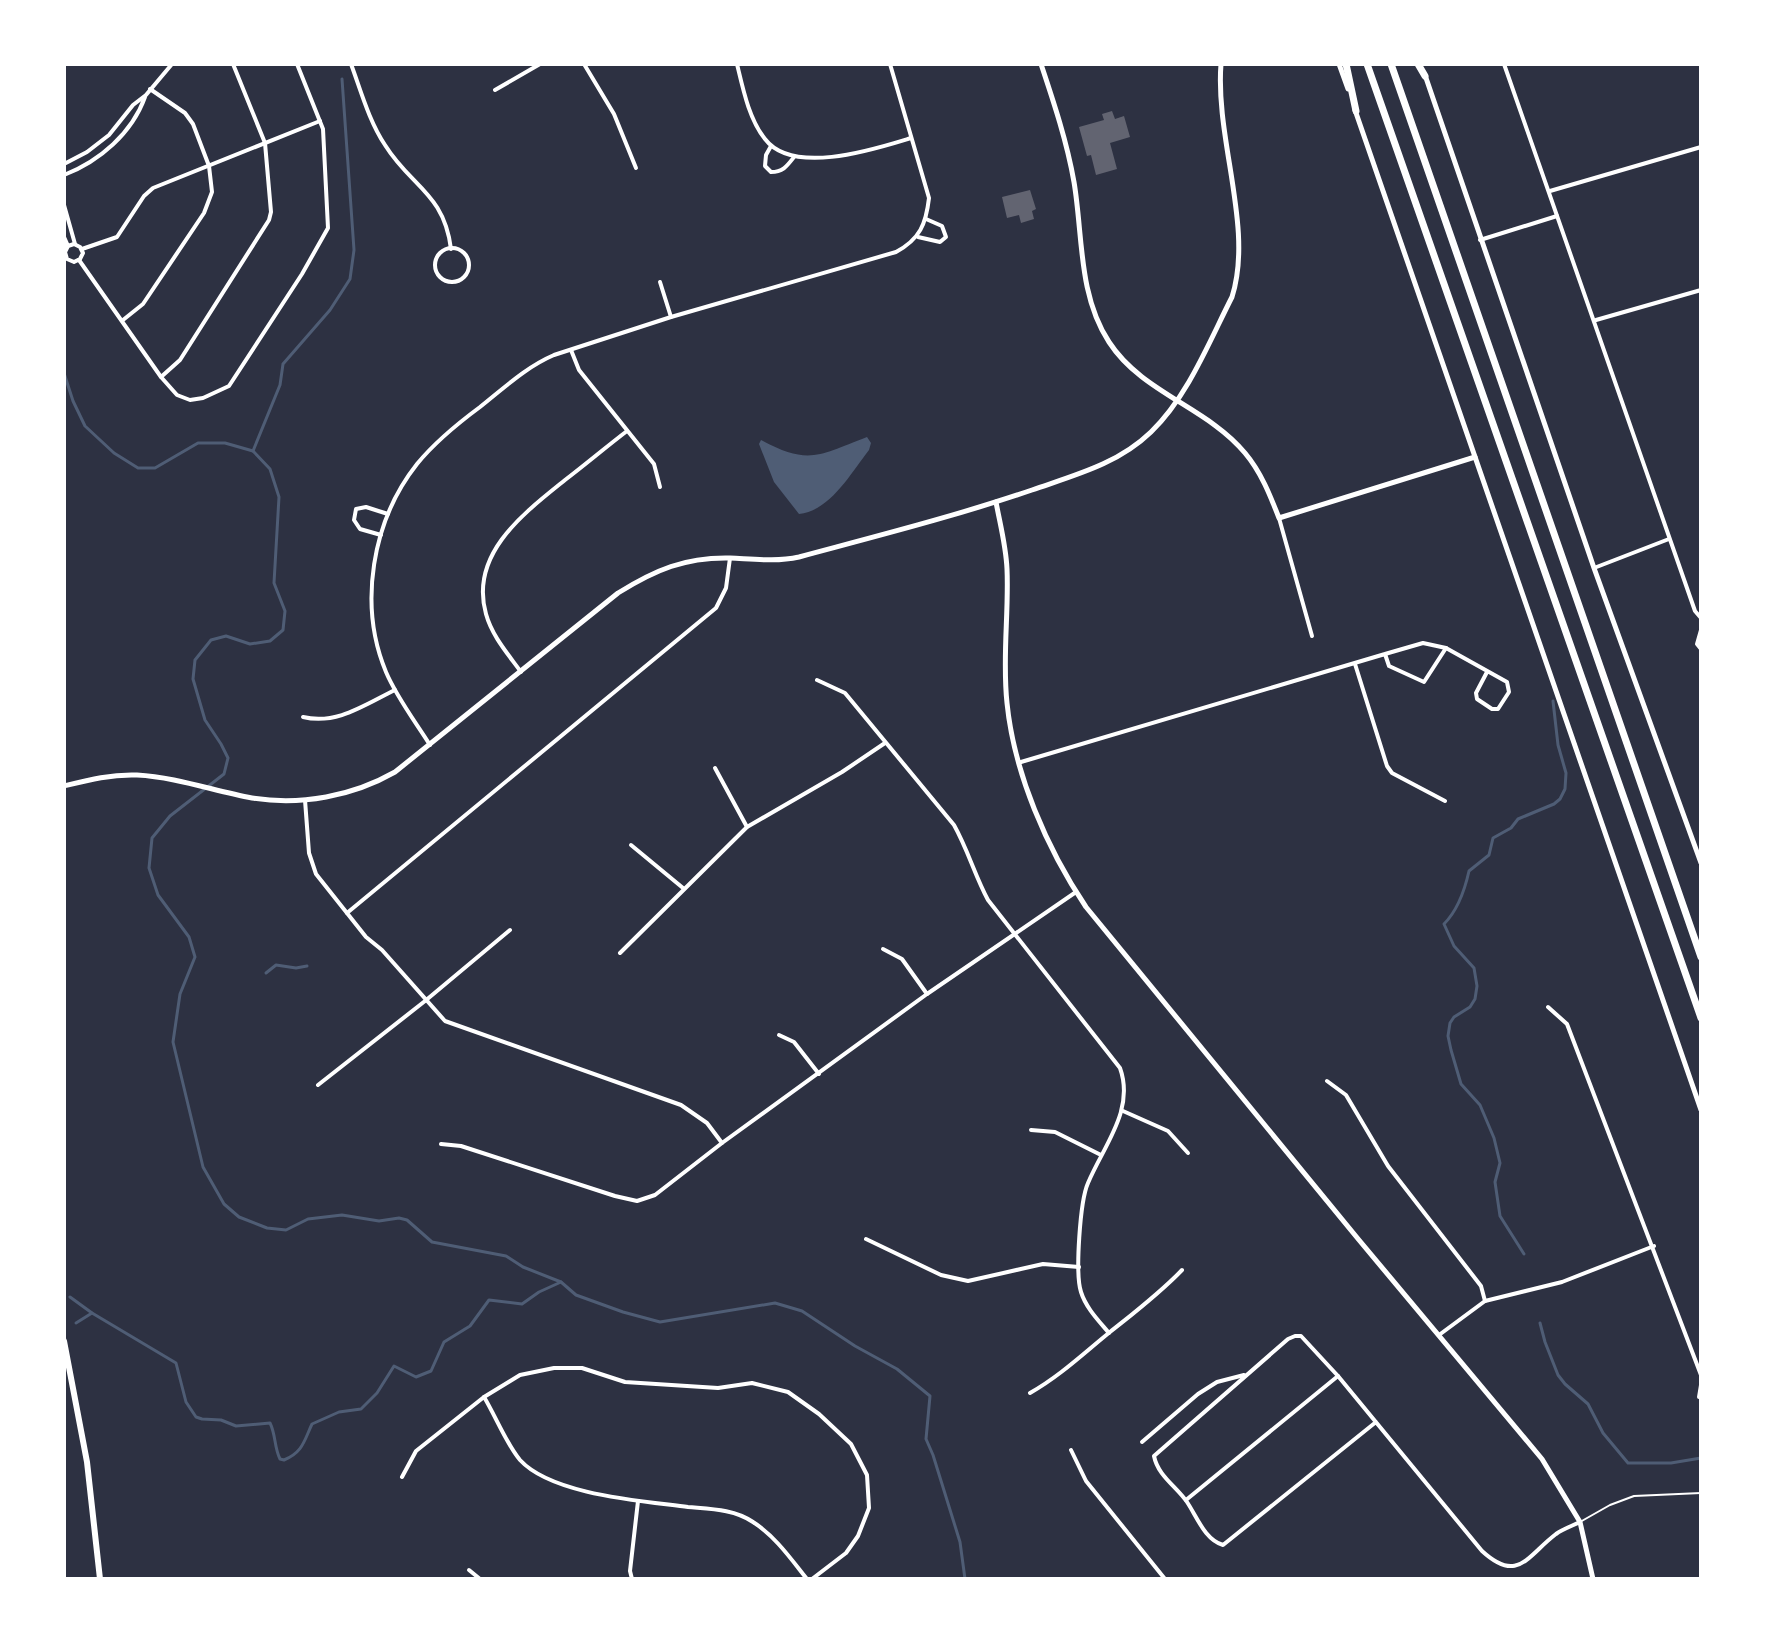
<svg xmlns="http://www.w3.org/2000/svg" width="1765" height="1643" font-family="Arial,sans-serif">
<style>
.water{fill:#4f5d75}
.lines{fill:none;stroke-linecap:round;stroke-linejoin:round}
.stream{stroke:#4f5d75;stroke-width:3}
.building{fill:#626471}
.service{stroke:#fff;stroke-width:2}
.minor{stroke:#fff;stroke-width:4}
.tertiary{stroke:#fff;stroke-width:5}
.secondary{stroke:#fff;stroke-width:5}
.primary{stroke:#fff;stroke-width:6}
.motorway{stroke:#fff;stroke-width:7}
</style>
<rect width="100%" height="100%" fill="#2d3142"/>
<path class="water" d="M867,437L871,443L869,450C851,473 830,511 799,514L774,482L759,444L761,440C809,466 820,455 867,437Z"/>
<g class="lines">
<g class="stream">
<polyline points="64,373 73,401 85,426 114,453 138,468 155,468 198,443 225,443 253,451 270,469 279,497 274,583 285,611 283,630 270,641 250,644 226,636 211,640 195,660 193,679 205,720 221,744 228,758 224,774 170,816 152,838 149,868 158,895 189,937 195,957 180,994 173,1042 203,1167 224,1204 239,1217 267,1228 286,1230 308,1219 342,1215 379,1221 399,1218 407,1220 432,1242 506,1256 523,1267 561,1282 576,1295 623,1312 660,1322 775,1303 802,1311 855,1346 897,1369 930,1396 926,1439 933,1455 960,1542 965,1579"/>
<polyline points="253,451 280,385 283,364 330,310 350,279 354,250 342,79"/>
<polyline points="266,973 276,965 296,968 307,966"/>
<path d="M1524,1254L1500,1216L1495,1182L1500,1163L1494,1138L1480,1105L1461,1084L1451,1050L1448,1036L1450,1023L1454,1017L1470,1007L1475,999L1477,986L1474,968L1454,946L1444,924C1458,910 1465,889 1469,871L1489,855L1493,838L1511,828L1518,819L1554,804L1560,799L1565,789L1566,773L1558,745L1553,701"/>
<path d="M70,1297L92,1313L176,1363L186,1402L196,1417L202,1419L221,1420L236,1426L270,1423C276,1435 274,1447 280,1459L284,1460C303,1452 304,1441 312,1424L339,1412L361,1409L377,1393L394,1366L416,1377L431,1371L444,1342L470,1326L489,1300L522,1304L539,1292L561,1282"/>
<polyline points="76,1323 92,1313"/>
<polyline points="1540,1323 1545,1342 1558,1375 1565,1384 1588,1404 1603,1433 1628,1463 1671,1463 1701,1458"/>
</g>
</g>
<g class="building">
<polygon points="1112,111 1115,119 1124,116 1130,137 1110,143 1117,169 1096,175 1091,155 1087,156 1079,127 1104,120 1102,114"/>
<polygon points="1030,190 1036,209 1032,211 1034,219 1021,223 1019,215 1007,218 1002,197"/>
</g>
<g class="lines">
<polyline class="service" points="1580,1522 1610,1505 1634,1496 1701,1493"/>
<g class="minor">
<path d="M351,64C361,91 369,121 385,145C411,187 444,193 451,249"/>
<polyline points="584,64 614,114 636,168"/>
<path d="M737,64C743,89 749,119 765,139C793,176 875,149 911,138"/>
<polyline points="1504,64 1695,611 1701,618"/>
<polyline points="495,90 540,64"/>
<path d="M771,146L766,155L765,166L771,172C783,172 787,166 794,157"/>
<polyline points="64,164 87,152 109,135 133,105 146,95 172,64"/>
<path d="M64,175C100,161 132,133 145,97"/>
<polyline points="1550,191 1701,147"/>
<polyline points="64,205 75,244"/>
<polyline points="64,237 68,246 65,252 67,259 74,262 80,259 83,253 80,247 74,244 68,246"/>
<polyline points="918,237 940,242 946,237 942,226 926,219"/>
<polyline points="1480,240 1557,216"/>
<circle cx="452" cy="265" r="17"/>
<polyline points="82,249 117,237 144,196 153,188 320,121"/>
<polyline points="79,260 161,377 177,395 190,400 203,398 229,386 302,274 328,228 323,129 297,64"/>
<polyline points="660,282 671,317"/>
<polyline points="123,320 143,304 204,213 212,192 209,166 193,124 185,113 150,89"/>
<polyline points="1596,320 1701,290"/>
<polyline points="571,350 579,370 654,464 660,487"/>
<polyline points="161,377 180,360 269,220 271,212 265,143 233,64"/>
<polyline points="1279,518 1312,636"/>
<polyline points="381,535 360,529 354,520 356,509 366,507 388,514"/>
<polyline points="1594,568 1669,539"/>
<polyline points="1701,630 1697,644 1701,649"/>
<polyline points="1446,648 1507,682 1509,692 1498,709 1492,709 1477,699 1476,693 1487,672"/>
<polyline points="1355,664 1387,766 1392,773 1445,801"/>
<path d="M521,672C508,654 492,636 486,614C469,554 524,513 565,480C586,464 606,447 627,431"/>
<path d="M817,680L845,693L954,825C968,850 975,876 988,900L1120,1068C1135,1110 1104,1145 1088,1183C1080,1201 1075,1274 1081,1292C1086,1308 1099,1321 1109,1333"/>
<path d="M303,717C337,725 364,705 395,690"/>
<path d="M430,745C415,721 397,698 386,672C358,605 372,521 417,464C435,442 457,424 480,407C504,388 526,367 554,355L671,317L896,252C920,239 926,224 929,198L890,64"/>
<polyline points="1021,762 1385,654 1423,643 1446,648 1424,682 1389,666 1385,654"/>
<polyline points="715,768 747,827"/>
<polyline points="305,800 309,853 316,874 366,937 382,950 445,1021 681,1105 707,1123 722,1143"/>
<polyline points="631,845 683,888"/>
<polyline points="347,913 716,608 726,588 730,558"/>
<polyline points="883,949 902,959 927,994"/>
<polyline points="620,953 747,827 842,772 885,743"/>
<polyline points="1548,1007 1567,1024 1701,1375"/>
<polyline points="779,1035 794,1042 819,1074"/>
<polyline points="1327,1081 1346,1095 1388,1166 1481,1286 1485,1301"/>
<polyline points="318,1085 425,1001 510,930"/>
<polyline points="1123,1111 1168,1131 1188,1153"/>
<polyline points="1031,1130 1055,1132 1101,1155"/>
<polyline points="441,1144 461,1146 615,1196 637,1201 655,1195 722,1143 927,994 1076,892"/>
<polyline points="866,1239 941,1275 968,1281 1043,1264 1079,1267"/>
<polyline points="1439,1335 1485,1301 1562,1282 1654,1246"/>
<path d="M1030,1393C1060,1376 1084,1353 1110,1332C1135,1312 1160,1293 1182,1270"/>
<path d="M484,1397C495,1415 507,1445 520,1460C552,1495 643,1501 688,1507C710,1509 734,1509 753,1522C775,1536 791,1559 807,1579"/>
<polyline points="1699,1397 1701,1385"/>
<path d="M1376,1422L1223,1545C1205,1540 1197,1517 1187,1502C1176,1486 1158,1476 1154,1456L1288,1339L1295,1336H1301L1338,1376L1482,1551C1518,1584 1527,1556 1556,1534C1563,1529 1572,1526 1580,1522"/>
<polyline points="1142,1442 1198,1394 1217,1382 1244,1375"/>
<polyline points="1071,1450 1086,1481 1165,1579"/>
<polyline points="402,1477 416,1451 484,1397 520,1375 554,1368 582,1368 625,1382 718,1388 752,1383 788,1392 819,1414 851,1444 867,1475 869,1508 858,1536 846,1553 812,1579"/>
<polyline points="1186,1500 1338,1376"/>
<polyline points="469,1570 480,1579"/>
<polyline points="632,1579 630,1571 638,1501"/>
</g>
<g class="tertiary">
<path d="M1041,64C1054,103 1067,142 1074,182C1083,235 1078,295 1109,342C1142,393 1207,407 1245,453C1261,472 1270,495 1279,518L1475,457"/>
<path d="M996,502C1000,524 1006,546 1007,569C1009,613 1002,658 1007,703C1014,773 1047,849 1086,907L1359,1240L1542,1459L1580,1522L1593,1579"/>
<path d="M64,786C88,780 111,774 137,775C176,777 214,791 252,798C301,806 353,796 395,772L618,593C655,570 685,557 730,558C753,559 776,562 799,557C877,536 956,516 1032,490C1075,475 1118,464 1151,432C1188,396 1209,342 1232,297C1254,228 1215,139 1221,64"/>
</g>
<g class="secondary">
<polyline points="1339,64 1348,89"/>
<polyline points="1425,75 1594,568 1701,863"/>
<polyline points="1355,110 1701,1110"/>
</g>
<polyline class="primary" points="64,1341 87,1462 100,1579"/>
<g class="motorway">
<polyline points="1346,64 1356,111"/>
<polyline points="1367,64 1701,1018"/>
<polyline points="1391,64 1701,957"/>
<polyline points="1418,64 1425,76"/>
</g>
</g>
<rect width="1765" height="1643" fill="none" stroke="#ffffff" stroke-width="132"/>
</svg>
